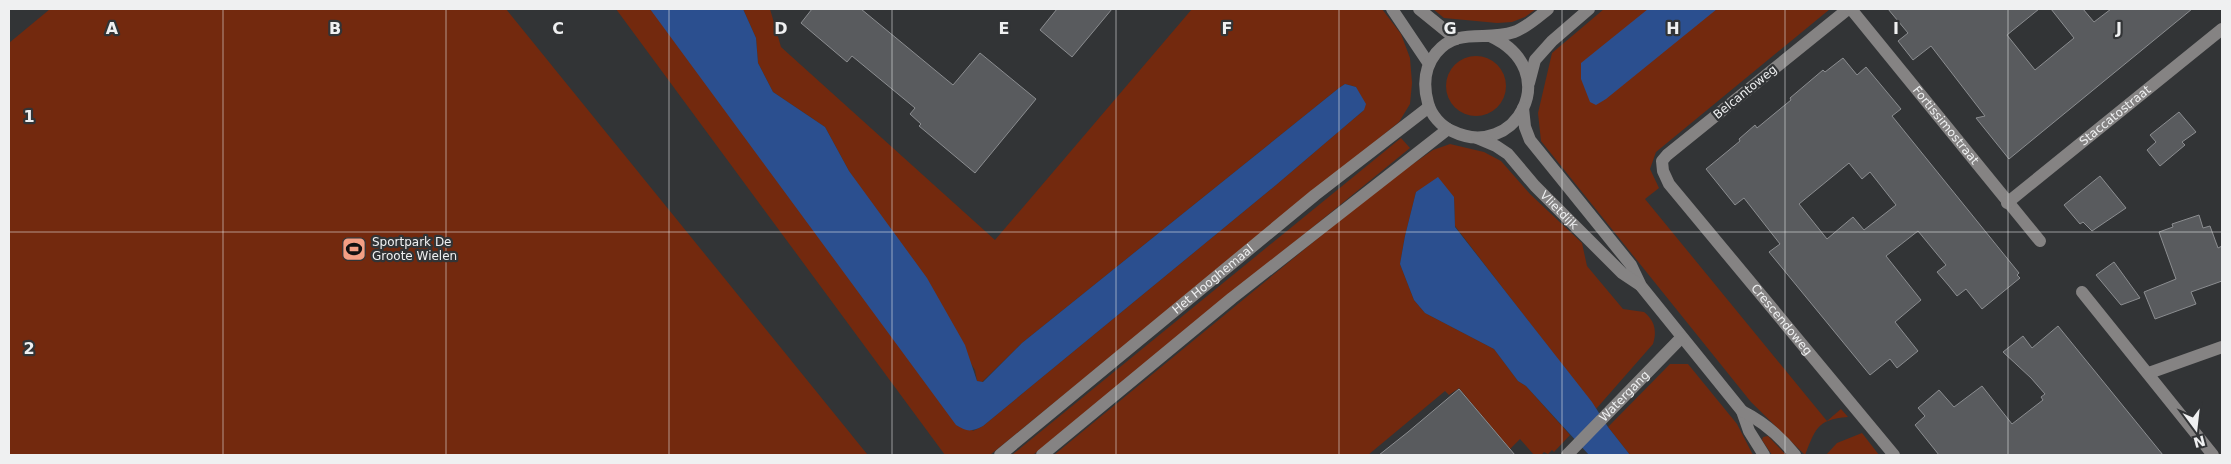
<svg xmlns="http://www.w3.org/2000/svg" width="2231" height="464" font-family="'DejaVu Sans',sans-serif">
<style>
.green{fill:#73290e}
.water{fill:#2b4f8f}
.building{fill:#595b5e;stroke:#8b8d90;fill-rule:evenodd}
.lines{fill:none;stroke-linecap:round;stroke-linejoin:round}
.minor{stroke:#858383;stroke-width:12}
.grid{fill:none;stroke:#eff0f1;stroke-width:1;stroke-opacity:0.55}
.labels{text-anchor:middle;stroke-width:4.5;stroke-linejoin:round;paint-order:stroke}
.street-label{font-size:12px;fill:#eff0f1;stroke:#323436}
.poi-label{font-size:12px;fill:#eff0f1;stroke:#323436;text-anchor:start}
.grid-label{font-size:16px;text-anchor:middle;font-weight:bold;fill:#eff0f1;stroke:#323436;stroke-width:4.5;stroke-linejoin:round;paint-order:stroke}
</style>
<rect width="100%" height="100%" fill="#323436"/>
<g class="green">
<polygon points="50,9 506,9 867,454 9,455 9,43"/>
<polygon points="616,9 651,9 973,431 983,426 1276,185 1364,110 1356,87 1345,84 1339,88 1022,343 982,382 977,381 975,370 849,171 825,127 773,92 758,63 756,38 743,9 770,9 781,47 995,240 1192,9 1382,9 1401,34 1410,58 1412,83 1410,104 1399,122 990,455 945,455"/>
<polygon points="1433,9 1536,9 1525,17 1512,22 1497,23 1444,18"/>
<path d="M1604,9H1830L1656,152L1650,169L1659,188L1645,199L1827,421L1841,409L1848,417C1816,419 1815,431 1805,455L1751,402L1541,141L1538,113L1552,53Z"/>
<circle cx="1476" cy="86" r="30"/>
<polygon points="1401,138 1410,148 1033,455 1012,455"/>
<path d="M1450,144L1484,152L1501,161L1530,194L1582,243L1587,266L1623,309L1644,312C1655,321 1657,331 1653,344L1596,409L1455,226L1454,197L1416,192L1405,236L1400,264L1414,300L1425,313L1494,349L1518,381L1526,386L1570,435L1554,452L1552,450L1548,454L1544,452L1541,455H1534L1520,439L1510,449L1459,388L1449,395L1445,391L1368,455H1054L1384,184L1433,150Z"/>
<polygon points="1670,364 1688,364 1737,424 1753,455 1630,455 1608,427"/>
<polygon points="1862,433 1879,455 1826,455 1837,443"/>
<polygon points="1768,436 1786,455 1772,455 1762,440 1763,437"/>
</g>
<g class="water">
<path d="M650,9H743L756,38L758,63L773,92L825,127L849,171L927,278L965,345L977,381L983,382L1022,343L1339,88L1345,84L1356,87L1366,104L1364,110L1276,185L983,426C971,432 967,432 956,425Z"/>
<polygon points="1648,9 1717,9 1606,99 1596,105 1590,102 1581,79 1581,63"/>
<polygon points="1438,177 1454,197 1455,227 1592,402 1608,427 1630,455 1589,455 1526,386 1518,381 1494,349 1425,313 1414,300 1400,264 1405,236 1416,192"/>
</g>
<g class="building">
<polygon points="812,9 861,9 953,85 980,53 1036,99 975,173 919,126 921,124 910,114 915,108 852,56 847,62 801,23"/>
<polygon points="1057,9 1112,9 1072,57 1040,30"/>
<polygon points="1888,9 2039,9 2007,35 2035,70 2074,38 2051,9 2083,9 2094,22 2111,9 2192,9 2009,159 1976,118 1985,116 1931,46 1913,60 1898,41 1908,33"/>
<path d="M1843,58L1857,75L1866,67L1901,109L1892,116L2019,273L2017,275L2020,278L1982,309L1966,289L1957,296L1949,286L1937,272L1946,265L1918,231L1886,256L1921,300L1895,322L1918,351L1897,368L1890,359L1870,375L1769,252L1780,244L1744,198L1735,205L1706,169L1740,141L1739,139L1755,125L1757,128L1791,100L1790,98L1823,70L1825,72ZM1849,163L1862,179L1870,172L1896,205L1864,230L1853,217L1827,239L1799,204Z"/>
<polygon points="2179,112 2196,132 2182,142 2185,145 2160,166 2147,150 2156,142 2150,135"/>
<polygon points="2100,176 2126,208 2092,231 2083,222 2080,224 2064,205"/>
<polygon points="2199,215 2203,228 2210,226 2218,248 2222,246 2222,281 2191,292 2196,304 2155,319 2144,292 2176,279 2159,232 2173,227 2172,224"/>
<polygon points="2114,262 2140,298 2121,305 2096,275"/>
<polygon points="2058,326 2163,455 1939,455 1915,425 1925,416 1918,408 1939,390 1954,407 1982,386 2012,424 2043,400 2041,397 2045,394 2031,378 2003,352 2023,336 2032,348"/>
<polygon points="1459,389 1515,455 1379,455 1408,432"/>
</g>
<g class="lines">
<g class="minor">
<polyline points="1392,9 1429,64"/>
<polyline points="1419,9 1456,39"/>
<path id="s1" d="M1848,9L1667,155L1662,161L1663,171L1669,184L1894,455"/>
<path id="s2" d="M1851,9L2040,241"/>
<path d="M1490,36C1566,71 1515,162 1452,131C1441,126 1431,115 1428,103C1423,85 1424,68 1436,53C1458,26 1486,42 1514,32C1526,28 1538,17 1548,9"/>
<polyline points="1529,83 1535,60 1552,41 1589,9"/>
<polyline points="1523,108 1525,127 1530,140 1631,265 1641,286 1742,411 1749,431 1764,455"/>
<path id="s3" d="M1477,138L1496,146L1508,154L1535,186L1622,273L1640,285"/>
<path id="s4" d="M2007,203L2222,29"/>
<polyline points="2082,292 2213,455"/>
<polyline points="2149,373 2222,347"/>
<path d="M1742,411C1764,422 1780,436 1795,455"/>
<path id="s5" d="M1000,455L1315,195L1429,107"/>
<polyline points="1042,455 1232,298 1448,129"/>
<path id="s6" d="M1567,455L1681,338"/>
</g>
</g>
<path class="grid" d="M223,9V455M446,9V455M669,9V455M892,9V455M1116,9V455M1339,9V455M1562,9V455M1785,9V455M2008,9V455M9,232H2222"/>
<defs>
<g id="stadium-square" transform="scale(1.25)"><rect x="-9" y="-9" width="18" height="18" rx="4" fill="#f39f84" stroke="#323436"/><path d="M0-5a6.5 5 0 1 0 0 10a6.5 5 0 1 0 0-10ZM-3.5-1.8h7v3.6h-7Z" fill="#111"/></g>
</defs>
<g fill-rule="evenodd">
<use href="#stadium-square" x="354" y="249"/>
</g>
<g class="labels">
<g class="street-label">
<text transform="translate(1745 92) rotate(-39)" y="4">Belcantoweg</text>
<text dy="4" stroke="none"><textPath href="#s4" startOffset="139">Staccatostraat</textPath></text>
<text dy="4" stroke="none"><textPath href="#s2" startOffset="150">Fortissimostraat</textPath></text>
<text dy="4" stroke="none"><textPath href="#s3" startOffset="111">Vlietdijk</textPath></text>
<text dy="4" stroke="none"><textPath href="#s5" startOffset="276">Het Hooghemaal</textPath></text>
<text dy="4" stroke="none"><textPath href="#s1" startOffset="441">Crescendoweg</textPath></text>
<text dy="4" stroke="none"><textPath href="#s6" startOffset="82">Watergang</textPath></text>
</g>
<g class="poi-label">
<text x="372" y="246">Sportpark De<tspan x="372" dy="14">Groote Wielen</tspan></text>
</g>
</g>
<g class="grid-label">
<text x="112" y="34">A</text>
<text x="335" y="34">B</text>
<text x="558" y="34">C</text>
<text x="781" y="34">D</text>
<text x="1004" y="34">E</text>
<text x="1227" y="34">F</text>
<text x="1450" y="34">G</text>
<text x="1673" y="34">H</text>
<text x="1896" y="34">I</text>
<text x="2119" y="34">J</text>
<text x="29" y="122">1</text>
<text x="29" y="354">2</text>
</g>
<rect width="2231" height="464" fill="none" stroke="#eff0f1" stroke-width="20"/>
<g transform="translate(2196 429) rotate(165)" stroke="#323436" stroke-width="4" paint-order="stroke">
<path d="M0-4L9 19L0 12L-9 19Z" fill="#eff0f1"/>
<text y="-8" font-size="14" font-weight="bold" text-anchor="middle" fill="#eff0f1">N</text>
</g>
</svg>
